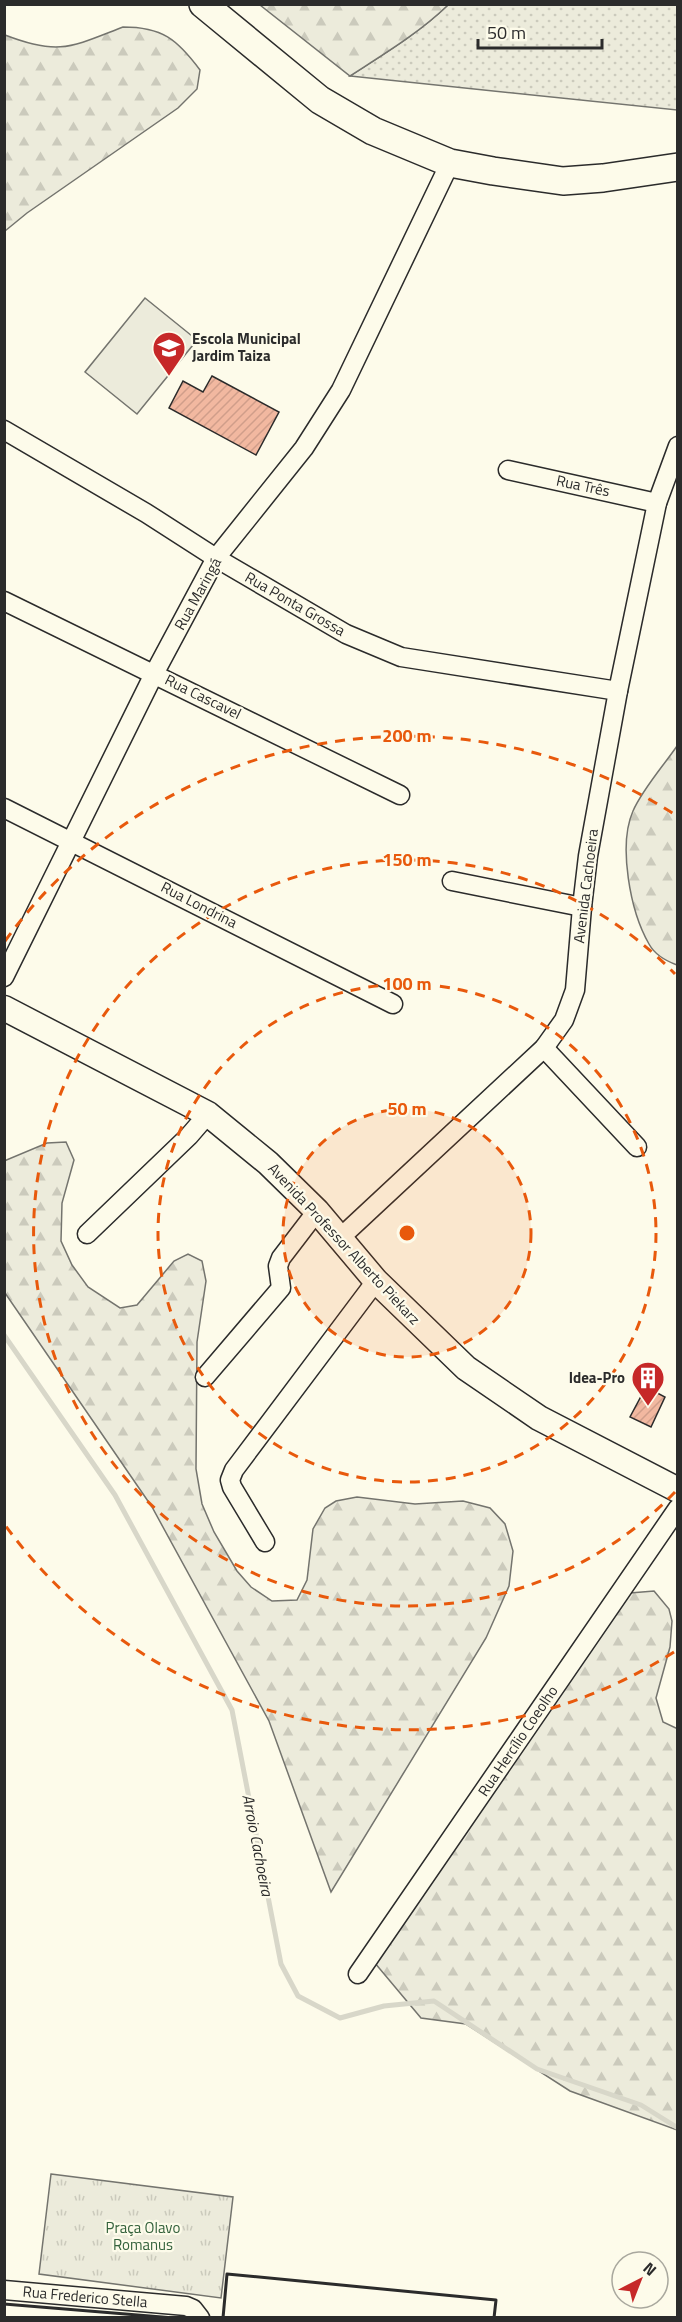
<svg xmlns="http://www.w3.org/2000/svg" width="682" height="2322" font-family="'Titillium Web',sans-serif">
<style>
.grass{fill:url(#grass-dots);stroke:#74746e;stroke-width:1.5}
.forest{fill:url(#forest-firs);stroke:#74746e;stroke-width:1.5}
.park{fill:url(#park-tufts);stroke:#74746e;stroke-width:1.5}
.garden{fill:#ecebdb;stroke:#74746e;stroke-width:1.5}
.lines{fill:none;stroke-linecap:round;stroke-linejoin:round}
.stream{stroke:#d8d7c9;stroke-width:5}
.building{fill:url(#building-hatch);stroke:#2b2b2b;stroke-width:1.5}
.minor-casing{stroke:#2b2b2b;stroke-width:21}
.major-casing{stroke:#2b2b2b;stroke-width:27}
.highway-casing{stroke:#2b2b2b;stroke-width:30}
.minor{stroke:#fdfbea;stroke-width:18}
.major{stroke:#fdfbea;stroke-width:24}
.highway{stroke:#fdfbea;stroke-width:27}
.wall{stroke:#2b2b2b;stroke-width:3}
.ring{fill:none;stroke:#e8590c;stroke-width:3;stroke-dasharray:10 8}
.labels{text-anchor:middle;stroke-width:4.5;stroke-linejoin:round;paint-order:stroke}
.poi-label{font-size:15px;font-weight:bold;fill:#2b2b2b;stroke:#fdfbea;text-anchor:start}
.street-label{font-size:15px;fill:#2b2b2b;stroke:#fdfbea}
.park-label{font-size:15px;fill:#34623c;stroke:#fdfbea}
.water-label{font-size:16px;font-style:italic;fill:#2b2b2b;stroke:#fdfbea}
.centre{fill:#e8590c;stroke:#fdfbea;stroke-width:3}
.ring-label{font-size:18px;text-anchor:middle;font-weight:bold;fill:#e8590c;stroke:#fdfbea;stroke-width:4.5;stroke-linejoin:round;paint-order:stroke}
</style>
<defs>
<pattern id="grass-dots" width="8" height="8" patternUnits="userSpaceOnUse" patternTransform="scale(1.5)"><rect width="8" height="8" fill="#ecebdb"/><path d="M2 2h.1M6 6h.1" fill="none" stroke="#cbcabc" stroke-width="1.8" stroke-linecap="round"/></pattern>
<pattern id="forest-firs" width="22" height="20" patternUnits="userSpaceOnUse" patternTransform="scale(1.5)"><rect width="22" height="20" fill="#ecebdb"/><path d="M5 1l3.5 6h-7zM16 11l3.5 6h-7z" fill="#cbcabc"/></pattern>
<pattern id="park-tufts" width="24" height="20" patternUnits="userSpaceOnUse" patternTransform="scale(1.5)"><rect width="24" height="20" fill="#ecebdb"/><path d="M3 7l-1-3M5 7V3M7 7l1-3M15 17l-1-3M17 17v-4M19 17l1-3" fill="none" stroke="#cbcabc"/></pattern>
<pattern id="building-hatch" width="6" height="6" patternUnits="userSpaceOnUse" patternTransform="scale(1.5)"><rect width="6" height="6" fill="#f2b8a0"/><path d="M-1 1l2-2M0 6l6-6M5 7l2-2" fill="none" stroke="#d09e8a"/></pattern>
</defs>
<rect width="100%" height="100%" fill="#fdfbea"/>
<path class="grass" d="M448,5H677V110L350,76C384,54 419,33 448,5Z"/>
<g class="forest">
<path d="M260,5H448C419,33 384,54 350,76Z"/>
<path d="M123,27C162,27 177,39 200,70L197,89L178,108L27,213L5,231V35C59,56 71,47 123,27Z"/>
<path d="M677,746V965C666,961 655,955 649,944C630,911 618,845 633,811C642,790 664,765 677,746Z"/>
<polygon points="66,1142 74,1160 62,1203 61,1241 72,1265 88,1287 120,1308 137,1305 174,1261 188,1254 202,1261 206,1281 197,1342 196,1469 202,1504 214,1532 237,1571 251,1587 272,1601 297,1600 307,1580 313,1529 325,1508 336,1501 357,1497 415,1504 463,1501 490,1508 505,1524 513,1551 509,1586 486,1638 331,1892 269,1721 152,1507 5,1293 4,1161 47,1143"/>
<polygon points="654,1591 669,1609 672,1621 670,1647 656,1698 663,1722 678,1729 677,2130 570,2091 466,2024 421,2018 364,1950 630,1593"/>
</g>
<polygon class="park" points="51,2174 233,2197 221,2298 39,2274"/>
<polygon class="garden" points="145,298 197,340 137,414 85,372"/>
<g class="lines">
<polyline class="stream" points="4,1335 115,1495 232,1710 281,1964 298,1996 340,2018 384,2006 434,2001 537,2069 641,2105 678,2128"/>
</g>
<g class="building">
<polygon points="212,376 279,412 256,455 169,408 183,381 203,392"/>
<polygon points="646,1387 665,1397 651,1427 630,1417"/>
</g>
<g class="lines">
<g class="minor-casing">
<g id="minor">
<polyline points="4,430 146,513 216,558 346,634 401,657 618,691"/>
<polyline points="508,470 657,503"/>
<polyline points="4,601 400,795"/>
<polyline points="4,808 393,1004"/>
<polyline points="452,881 582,907"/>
<polyline points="4,977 154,674 216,558 304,448 341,390 450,163"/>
<polyline points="544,1048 637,1147"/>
<polyline points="87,1234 189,1136 208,1114"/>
<polyline points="340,1238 544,1048 564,1020 575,990 582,907 588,856 618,691 657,503 678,446"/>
<polyline points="205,1377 281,1288 278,1266 281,1258 317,1211"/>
<polyline points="265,1542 232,1487 230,1480 234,1470 376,1281"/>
<polyline points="358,1974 678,1508"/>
<polyline points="4,2290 186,2306 193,2309 200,2318"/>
</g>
</g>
<g class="major-casing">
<polyline id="major" points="4,1008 208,1114 268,1163 317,1211 376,1281 466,1368 539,1418 678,1490"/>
</g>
<g class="highway-casing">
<polyline id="highway" points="203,4 320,100 373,131 450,163 493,171 563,181 603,178 678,167"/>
</g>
<use href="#minor" class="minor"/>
<use href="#major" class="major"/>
<use href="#highway" class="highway"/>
<g class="wall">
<polyline points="4,2304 174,2318"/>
<polyline points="223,2318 227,2274 496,2300 494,2318"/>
</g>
</g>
<circle cx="407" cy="1233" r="124" fill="#e8590c" fill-opacity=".12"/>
<g class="ring">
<circle cx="407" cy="1233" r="124"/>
<circle cx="407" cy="1233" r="249"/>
<path d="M675 1492A373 373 0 1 1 675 974"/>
<path d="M674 1652A497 497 0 0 1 5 1525M5 941A497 497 0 0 1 674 814"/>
</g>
<defs>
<g id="school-pin" transform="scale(1.725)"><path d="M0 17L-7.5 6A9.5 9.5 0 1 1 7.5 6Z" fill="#c62828" stroke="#fdfbea"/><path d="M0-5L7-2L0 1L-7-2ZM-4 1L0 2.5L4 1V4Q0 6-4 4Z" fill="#fff"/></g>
<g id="building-pin" transform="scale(1.725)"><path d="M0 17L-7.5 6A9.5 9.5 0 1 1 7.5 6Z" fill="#c62828" stroke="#fdfbea"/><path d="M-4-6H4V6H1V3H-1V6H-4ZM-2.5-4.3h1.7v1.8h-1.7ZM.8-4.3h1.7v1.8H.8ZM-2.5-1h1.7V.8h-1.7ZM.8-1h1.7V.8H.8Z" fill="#fff"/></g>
</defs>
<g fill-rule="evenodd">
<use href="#school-pin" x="169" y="348"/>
<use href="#building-pin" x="648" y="1378"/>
</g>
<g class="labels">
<g class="poi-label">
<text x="192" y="344">Escola Municipal<tspan x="192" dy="17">Jardim Taiza</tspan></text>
<text x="625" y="1383" text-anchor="end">Idea-Pro</text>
</g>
<g class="street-label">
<text transform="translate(583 486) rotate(12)" y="5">Rua Três</text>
<text transform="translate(198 594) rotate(-61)" y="5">Rua Maringá</text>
<text transform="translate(295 604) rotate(30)" y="5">Rua Ponta Grossa</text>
<text transform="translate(203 697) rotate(26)" y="5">Rua Cascavel</text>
<text transform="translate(586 886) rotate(-83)" y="5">Avenida Cachoeira</text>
<text transform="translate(199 905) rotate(27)" y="5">Rua Londrina</text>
<text transform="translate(344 1244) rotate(47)" y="5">Avenida Professor Alberto Piekarz</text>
<text transform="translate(518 1741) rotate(-56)" y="5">Rua Hercílio Coeolho</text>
<text transform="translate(85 2297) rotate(5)" y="5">Rua Frederico Stella</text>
</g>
<g class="park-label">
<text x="143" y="2233">Praça Olavo<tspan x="143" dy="17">Romanus</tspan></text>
</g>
<g class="water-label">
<text transform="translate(258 1845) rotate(79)" y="6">Arroio Cachoeira</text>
</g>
</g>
<circle cx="407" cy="1233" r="9" class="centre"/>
<g class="ring-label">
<text x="407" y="742">200 m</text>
<text x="407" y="866">150 m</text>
<text x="407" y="990">100 m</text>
<text x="407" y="1115">50 m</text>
</g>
<rect width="682" height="2322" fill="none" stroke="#2b2b2b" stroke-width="12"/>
<g transform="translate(640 2280) rotate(42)"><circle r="28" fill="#fdfbea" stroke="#a9a89e" stroke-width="1.5"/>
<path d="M0-4.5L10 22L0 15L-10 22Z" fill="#c62828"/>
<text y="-9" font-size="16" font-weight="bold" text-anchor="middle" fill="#2b2b2b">N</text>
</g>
<path d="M478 39v9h124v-9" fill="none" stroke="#2b2b2b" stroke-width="3"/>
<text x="487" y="39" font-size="18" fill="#2b2b2b" stroke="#fdfbea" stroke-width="4.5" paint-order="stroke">50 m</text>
</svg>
